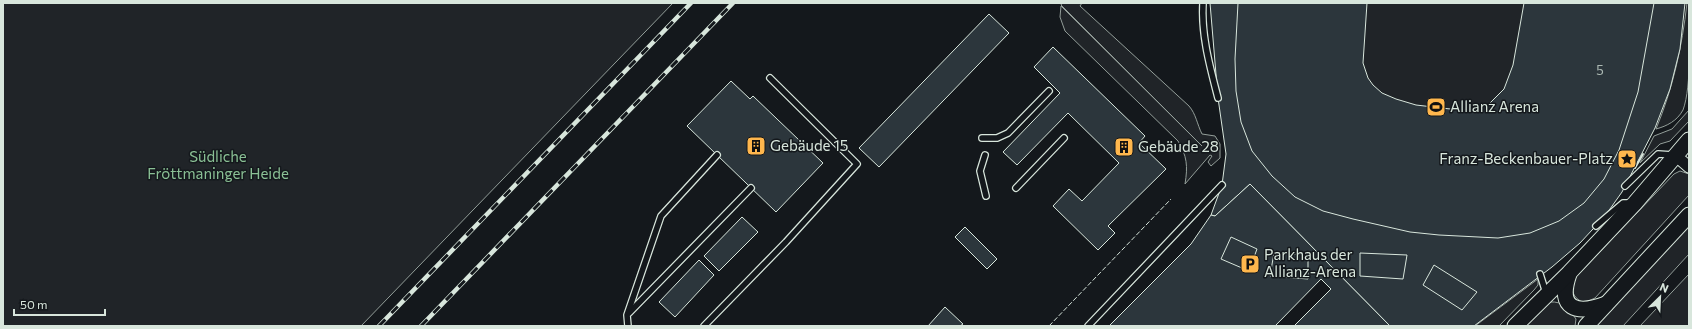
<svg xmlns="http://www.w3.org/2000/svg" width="1692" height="329" font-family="Commissioner,sans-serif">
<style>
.green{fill:#202428;stroke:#939e99}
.building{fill:#2c363c;stroke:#d8e6dc}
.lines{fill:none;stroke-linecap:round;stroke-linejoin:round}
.lane-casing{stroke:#d8e6dc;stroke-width:8}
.street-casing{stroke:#d8e6dc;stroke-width:13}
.secondary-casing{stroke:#d8e6dc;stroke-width:17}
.lane{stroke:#14181c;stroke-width:5.5}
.street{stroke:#14181c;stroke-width:11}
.secondary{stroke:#14181c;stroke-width:15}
.rail-casing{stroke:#d8e6dc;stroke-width:4.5}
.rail{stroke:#14181c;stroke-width:3;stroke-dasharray:9;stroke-linecap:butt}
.fence{stroke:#d8e6dc;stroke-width:1;stroke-dasharray:5 2;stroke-linecap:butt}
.wall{stroke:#d8e6dc;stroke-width:2}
.labels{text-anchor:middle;stroke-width:3;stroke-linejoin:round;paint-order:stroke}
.number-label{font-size:13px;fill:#adbab4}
.poi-label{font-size:15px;fill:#d8e6dc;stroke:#14181c;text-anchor:start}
.park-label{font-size:15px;fill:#8ac095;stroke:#14181c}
</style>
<rect width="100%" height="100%" fill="#14181c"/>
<g class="green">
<polygon points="3,3 673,3 361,326 3,326"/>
<path d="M1062,3H1082L1080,6L1189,106C1196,114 1197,124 1202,134L1215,136L1220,144V158L1211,166L1208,162L1212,156L1210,155L1185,184C1188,166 1187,156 1178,141L1065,31L1060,17L1061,6L1202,146L1061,5Z"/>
<polygon points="1238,3 1654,3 1559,221"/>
<path d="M1687,3H1689C1689,31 1692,86 1683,110C1677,121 1667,126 1656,129C1673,88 1682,47 1687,3Z"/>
<polygon points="1689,110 1689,121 1670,141 1660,144 1640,163 1654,136 1672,129"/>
<path d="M1680,171L1689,174V195L1595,298L1584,303C1574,298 1573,294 1570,284L1574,279L1674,174Z"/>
<polygon points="1689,225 1689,254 1623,326 1595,326"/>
<polygon points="1689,274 1689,326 1640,326"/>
<polygon points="1538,279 1538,285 1534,290 1499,326 1475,326"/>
<path d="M1550,302C1563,301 1569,309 1576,319L1575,326H1526Z"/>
</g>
<g class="building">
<polygon points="1210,3 1256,3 1253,53 1258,112 1268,138 1285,162 1307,180 1333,193 1413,213 1466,218 1494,218 1523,214 1549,205 1574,187 1592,165 1605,138 1622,84 1629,55 1636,3 1685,3 1680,49 1670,89 1655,128 1622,192 1605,216 1580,243 1552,267 1474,326 1390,326 1250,184 1215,216 1211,215 1222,185 1226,154 1218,98"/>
<polygon points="1238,3 1367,3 1363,63 1368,78 1373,85 1382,93 1396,99 1416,105 1459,110 1474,109 1489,104 1504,89 1513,65 1524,3 1654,3 1638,92 1619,150 1604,179 1584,203 1559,221 1530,233 1498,238 1439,235 1410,232 1353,219 1323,211 1295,197 1272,176 1252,151 1241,122 1236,91 1235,59"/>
<polygon points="989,14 1009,33 879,167 859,148"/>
<polygon points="1053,47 1145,136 1139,143 1166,169 1108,226 1115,233 1098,250 1053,206 1069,189 1082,201 1119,163 1068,113 1017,165 1003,152 1060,93 1034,67"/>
<polygon points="731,81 750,99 753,96 823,163 776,212 687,126"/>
<polygon points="1250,184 1390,326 1294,326 1331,289 1321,279 1275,326 1109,326 1191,244 1211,215 1215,216"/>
<polygon points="742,217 758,232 719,271 704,256"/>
<polygon points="965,227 997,259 987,269 955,237"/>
<polygon points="1231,237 1257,249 1249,271 1221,259"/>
<polygon points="1274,253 1308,255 1308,279 1270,276"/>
<polygon points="1360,253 1407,255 1403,279 1360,276"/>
<polygon points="699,260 714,275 675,317 659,302"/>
<polygon points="1434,265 1477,292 1462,310 1423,285"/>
<polygon points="945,307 963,324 960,326 928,326"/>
</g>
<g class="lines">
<g class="lane-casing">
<g id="lane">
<path d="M1203,3C1201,35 1210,67 1218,98"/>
<polyline points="982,138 997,138 1008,133 1049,91"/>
<polyline points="985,155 980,171 986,196"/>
<polyline points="1625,186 1658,154 1673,155"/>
<polyline points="1016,188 1064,138"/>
<polyline points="1596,226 1623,203 1631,203"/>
<polyline points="1540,274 1546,293"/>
<polyline points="629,313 751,188"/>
<polyline points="628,326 627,315 661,216 717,155"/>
<polyline points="704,326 786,242 857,164 770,78"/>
<polyline points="1088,326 1222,185"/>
</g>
</g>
<g class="street-casing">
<polyline id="street" points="1675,155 1689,167"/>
</g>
<g class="secondary-casing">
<g id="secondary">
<path d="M1569,274C1557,309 1576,315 1606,304"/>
<polyline points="1515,326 1569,273 1635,203 1689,140"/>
<polyline points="1586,326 1689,215"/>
</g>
</g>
<use href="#lane" class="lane"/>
<use href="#street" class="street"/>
<use href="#secondary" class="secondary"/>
<g class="rail-casing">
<g id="rail">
<polyline points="379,326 691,3"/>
<polyline points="421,326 733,3"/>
</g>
</g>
<use href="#rail" class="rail"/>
<polyline class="fence" points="1049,326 1171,199"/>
<polyline class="wall" points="1635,168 1643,154"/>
</g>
<defs>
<g id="stadium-square" transform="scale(1)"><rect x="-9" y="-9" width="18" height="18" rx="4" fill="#ffb74d" stroke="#14181c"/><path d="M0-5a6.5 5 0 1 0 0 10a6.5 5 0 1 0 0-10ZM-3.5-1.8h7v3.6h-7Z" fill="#111"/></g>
<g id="building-square" transform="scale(1)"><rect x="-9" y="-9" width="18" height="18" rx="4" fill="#ffb74d" stroke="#14181c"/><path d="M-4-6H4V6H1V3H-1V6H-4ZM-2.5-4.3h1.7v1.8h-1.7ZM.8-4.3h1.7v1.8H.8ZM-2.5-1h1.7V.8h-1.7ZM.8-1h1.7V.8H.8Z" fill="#111"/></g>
<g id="sight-square" transform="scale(1)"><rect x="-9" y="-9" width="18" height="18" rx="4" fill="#ffb74d" stroke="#14181c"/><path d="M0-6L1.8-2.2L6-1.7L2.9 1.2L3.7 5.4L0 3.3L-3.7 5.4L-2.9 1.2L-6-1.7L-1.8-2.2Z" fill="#111"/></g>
<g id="parking-square" transform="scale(1)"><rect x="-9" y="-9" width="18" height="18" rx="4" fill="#ffb74d" stroke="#14181c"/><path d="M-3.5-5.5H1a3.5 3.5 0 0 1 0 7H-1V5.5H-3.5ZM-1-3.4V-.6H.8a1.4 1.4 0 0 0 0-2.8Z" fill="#111"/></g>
</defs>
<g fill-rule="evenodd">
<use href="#stadium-square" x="1436" y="107"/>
<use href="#building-square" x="756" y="146"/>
<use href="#building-square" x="1124" y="147"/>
<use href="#sight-square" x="1627" y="159"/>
<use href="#parking-square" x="1250" y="264"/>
</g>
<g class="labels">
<g class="number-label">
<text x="1600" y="75">5</text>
</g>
<g class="poi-label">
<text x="1450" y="112">Allianz Arena</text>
<text x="770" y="151">Gebäude 15</text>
<text x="1138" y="152">Gebäude 28</text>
<text x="1613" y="164" text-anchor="end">Franz-Beckenbauer-Platz</text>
<text x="1264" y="260">Parkhaus der<tspan x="1264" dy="17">Allianz-Arena</tspan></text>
</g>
<g class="park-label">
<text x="218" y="162">Südliche<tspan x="218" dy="17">Fröttmaninger Heide</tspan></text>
</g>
</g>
<rect width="1692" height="329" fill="none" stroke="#d8e6dc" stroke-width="8"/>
<g transform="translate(1660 297) rotate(24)" stroke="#14181c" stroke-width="3" paint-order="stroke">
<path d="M0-3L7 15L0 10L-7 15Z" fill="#d8e6dc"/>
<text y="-6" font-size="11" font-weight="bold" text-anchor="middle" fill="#d8e6dc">N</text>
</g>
<path d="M14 309v6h91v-6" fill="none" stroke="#d8e6dc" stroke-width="2"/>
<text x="20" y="309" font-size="12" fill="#d8e6dc" stroke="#14181c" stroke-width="3" paint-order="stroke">50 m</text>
</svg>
